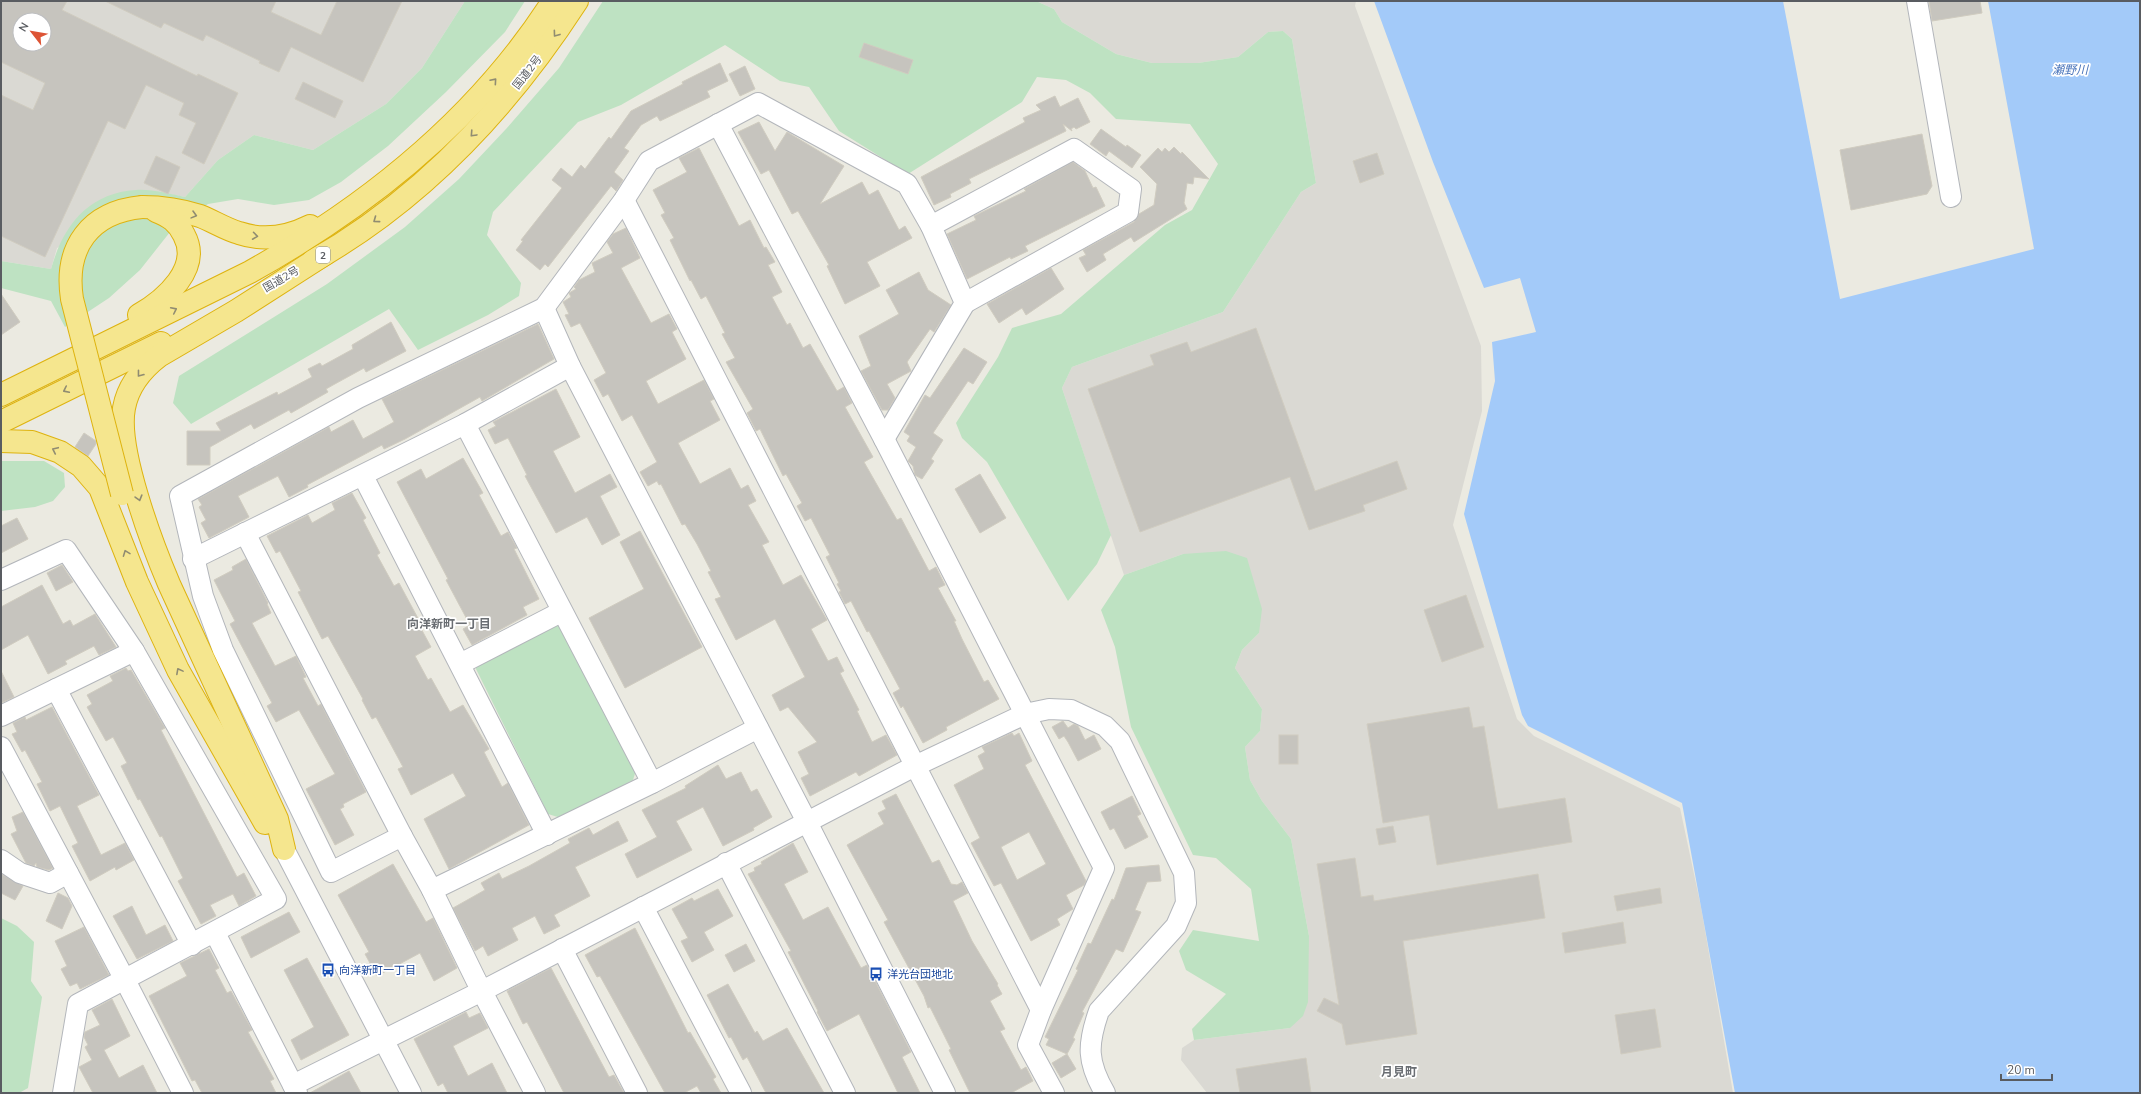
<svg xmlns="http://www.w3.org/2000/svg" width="2141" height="1094" font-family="'Nunito Sans','Noto Sans JP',sans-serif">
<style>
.industrial{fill:#dad9d3;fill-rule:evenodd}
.green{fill:#bee2c2}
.water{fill:#a3caf9}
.building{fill:#c6c4be;stroke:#d0ccc0;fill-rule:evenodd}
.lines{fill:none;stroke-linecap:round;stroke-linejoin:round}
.minor-casing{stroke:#b3b6bb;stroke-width:22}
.highway-casing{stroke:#deb30f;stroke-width:24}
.minor{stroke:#fff;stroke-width:20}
.highway{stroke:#f5e68e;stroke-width:22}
.highway-bridge-casing{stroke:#deb30f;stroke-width:24;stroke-linecap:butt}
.highway-bridge{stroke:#f5e68e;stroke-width:22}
.oneway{stroke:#908c71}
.labels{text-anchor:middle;stroke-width:3.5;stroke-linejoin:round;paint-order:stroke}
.shield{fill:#fff;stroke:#8b8d90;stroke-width:1}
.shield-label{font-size:10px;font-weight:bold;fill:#595c61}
.street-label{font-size:11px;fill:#595c61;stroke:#fff}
.transit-label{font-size:11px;fill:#164399;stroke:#fff;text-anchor:start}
.water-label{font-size:12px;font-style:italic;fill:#4873ba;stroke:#fff}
.neighbourhood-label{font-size:12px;font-weight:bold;fill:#6a6e73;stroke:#fff}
</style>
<rect width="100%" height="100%" fill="#ebeae1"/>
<g class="industrial">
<path d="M1,1H465L422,68L386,104L313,150L254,135L218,160L185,197L164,193L57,248L51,269L1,261ZM20,20H44V44H20Z"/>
<polygon points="1036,1 1356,1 1355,6 1481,346 1482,411 1453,525 1517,719 1534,736 1680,808 1701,907 1733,1093 1207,1093 1181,1060 1182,1048 1194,1040 1290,1028 1309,936 1291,839 1262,801 1250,780 1245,747 1260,731 1262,709 1235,668 1242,650 1259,633 1183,554 1124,575 1062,388 1072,367 1223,312 1301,192 1316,183 1292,39 1283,31 1268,32 1238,57 1198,63 1152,63 1116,54 1062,22 1054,9"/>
</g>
<g class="green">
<path d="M465,1H525L505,32L446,92L388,146L341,182L309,200L274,205L238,199L208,204L170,232L140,270L109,298L65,327L51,301L1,288V261L51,269C63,226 88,193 136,190C152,189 169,194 185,197L218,160L254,135L313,150L386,104L422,68Z"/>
<polygon points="603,1 1036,1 1054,9 1062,22 1116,54 1152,63 1198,63 1238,57 1268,32 1283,31 1292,39 1316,183 1301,192 1223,312 1072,367 1062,388 1111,535 1097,564 1068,601 987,462 962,438 956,423 998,357 1012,328 1061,314 1165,225 1192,210 1218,164 1190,124 1116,119 1090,93 1066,80 1037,77 1022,102 908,174 839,131 809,87 780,81 725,45 621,105 578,122 493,212 487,235 521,283 519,296 488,315 418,350 389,309 191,424 173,403 179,376 327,284 405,227 459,179 506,129 559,68"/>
<polygon points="1,461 44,461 64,473 65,487 53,501 35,507 1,511"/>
<polygon points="1226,551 1247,558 1262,609 1259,633 1242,650 1235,668 1262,709 1260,731 1245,747 1250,780 1262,801 1291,839 1309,936 1308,1002 1303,1016 1290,1028 1194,1040 1192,1029 1226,994 1186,970 1179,951 1193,930 1259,941 1251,889 1216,858 1193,855 1131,727 1115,647 1101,610 1124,575 1183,554"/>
<polygon points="555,620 563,624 637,767 633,780 561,818 548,814 476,669 477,661"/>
<polygon points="1,918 17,926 34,942 31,981 42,997 28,1088 19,1093 1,1093"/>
</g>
<polygon class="water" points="1374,1 1783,1 1840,299 2034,249 1988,1 2140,1 2140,1093 1735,1093 1682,803 1528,726 1522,715 1464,514 1495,381 1492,342 1536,332 1520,278 1484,288 1433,162"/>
<g class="building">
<path d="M1,1H67L62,10L197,76L198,74L238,93L204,164L182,153L196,123L179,115L184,103L146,85L125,129L108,121L45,257L1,236V95L33,110L45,83L1,62ZM20,20H44V44H20Z"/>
<polygon points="105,1 276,1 271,12 321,35 337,1 402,1 363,82 291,47 279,72 259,63 260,61 206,35 203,41 164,23 161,28"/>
<polygon points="1929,1 1980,1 1982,13 1932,21"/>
<polygon points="864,43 913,60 908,74 859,57"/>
<polygon points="720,63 728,81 707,91 710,97 660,121 657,116 641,125 624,148 629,151 614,172 623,180 616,191 611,186 548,267 545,264 540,270 516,250 523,241 521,240 562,188 552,180 561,168 572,177 581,165 585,169 609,137 611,139 631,111 683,84 682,82"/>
<polygon points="745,66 755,89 740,96 729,74"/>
<polygon points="303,82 343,101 335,118 295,99"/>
<polygon points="1055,96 1060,107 1078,98 1090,122 1076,129 1074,127 1071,129 1072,131 1063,124 1066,131 969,179 971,183 950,194 951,197 934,205 921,177 1025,122 1023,118 1041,110 1036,105"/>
<polygon points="759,122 775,151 787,132 844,166 820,204 862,182 869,195 878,190 899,230 905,226 912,238 867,262 880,286 845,304 827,266 829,265 798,211 792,214 769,170 761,174 738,132"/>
<polygon points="1101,129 1126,147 1127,145 1141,155 1132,168 1109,151 1106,156 1090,144"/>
<polygon points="1922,134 1932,186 1927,194 1851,210 1840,150"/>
<polygon points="1174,147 1181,154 1182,152 1209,179 1194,177 1193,184 1187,183 1184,203 1187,209 1134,242 1131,237 1103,254 1106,260 1087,272 1079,258 1086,255 1083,250 1134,222 1139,214 1154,205 1157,184 1140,167 1158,148 1162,152 1165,148 1169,152"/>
<polygon points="699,148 739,226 750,220 764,248 766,247 775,262 768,265 782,292 772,297 787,325 790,323 803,348 810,344 837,391 844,387 852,403 845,407 873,457 864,462 897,520 901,518 929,571 936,567 945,585 938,588 956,621 954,621 962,639 984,682 988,680 999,699 946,727 947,730 923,743 903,706 901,708 893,693 900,689 869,631 867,632 851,601 845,604 839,592 841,591 837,584 839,583 826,557 830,555 811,518 805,521 797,506 802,503 786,474 783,476 760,429 756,431 747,413 753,409 726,362 735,358 722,334 725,333 706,296 701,299 691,280 690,281 670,240 674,238 661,215 665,213 653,190 687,172 679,158"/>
<polygon points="1377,153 1384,174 1360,183 1353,161"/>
<polygon points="156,156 180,167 168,194 144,183"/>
<polygon points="1073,162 1085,171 1093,188 1096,187 1105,206 1025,246 1028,251 1011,259 1010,257 967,279 947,234 976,220 974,216 1026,191 1024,189"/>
<polygon points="626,228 640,258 621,268 651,323 669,314 677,329 672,332 686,359 646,381 658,404 704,380 714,399 710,401 720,420 678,443 700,484 730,468 741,489 748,485 756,501 748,505 769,542 762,545 783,585 801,575 827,620 811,629 828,661 837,657 844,671 840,673 859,710 857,711 872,742 886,735 897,755 859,776 856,772 810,796 801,778 809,774 798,752 817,742 788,707 780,711 772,695 805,677 775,619 736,640 715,599 721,597 708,572 711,571 697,544 685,524 682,525 661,484 659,485 657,481 648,486 640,472 657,462 632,415 622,421 608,394 603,397 594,380 606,373 580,323 571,327 565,315 569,314 563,302 571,297 569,293 576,289 574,287 579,280 595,272 592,263 613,253 607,242 613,234"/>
<polygon points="1051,268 1064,289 1026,315 1022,308 999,323 987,304"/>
<polygon points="919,272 928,290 951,305 934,332 930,329 907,362 911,371 887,384 895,398 888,410 882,410 861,371 871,366 859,336 899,314 886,290"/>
<polygon points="1,294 20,322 1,335"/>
<polygon points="391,322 406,351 366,372 364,368 333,385 326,389 328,392 291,413 289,410 254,429 251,424 210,447 210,465 187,465 187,431 221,431 216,423 277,392 278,395 312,377 308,369 320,363 322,366 353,349 352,345"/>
<polygon points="538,324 554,359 482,401 480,397 405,439 384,449 382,445 307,485 308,487 289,497 278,476 238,496 249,517 209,538 201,523 206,520 199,507 202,505 198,499 329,427 331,432 353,420 363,439 394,422 382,399"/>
<polygon points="1256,328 1315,491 1397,461 1407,489 1363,505 1365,511 1309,530 1290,477 1140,532 1088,389 1154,365 1150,355 1187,342 1191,352"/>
<polygon points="964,348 987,362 973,384 968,381 933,433 943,440 931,459 934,461 922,479 915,475 913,466 908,461 916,447 907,441 910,436 904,432 925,395 930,398"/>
<polygon points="556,389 580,437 553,451 575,493 610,474 617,487 600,496 620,535 602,545 587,517 556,533 525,476 527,475 508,438 495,444 488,430 496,426 493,422"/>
<polygon points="84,433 96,441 96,444 88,456 75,447"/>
<polygon points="463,458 483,493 479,495 501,536 508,532 517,548 514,549 539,599 523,607 527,615 472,645 463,629 470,625 446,580 448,579 397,482 421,469 426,479"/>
<polygon points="980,474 1006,518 980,533 955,489"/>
<polygon points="352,493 366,518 363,520 380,553 377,555 394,586 399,583 420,622 418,623 431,647 415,656 428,680 431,678 450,712 463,705 489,749 484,752 502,787 508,783 529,825 449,869 424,819 466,796 453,773 411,795 398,769 403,767 376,717 372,719 362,700 363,699 328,636 322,639 298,592 301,591 280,551 276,553 267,536 308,515 312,523 335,510 332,503"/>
<polygon points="17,518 28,539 1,553 1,526"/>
<polygon points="640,531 702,647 625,688 589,618 644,589 620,542"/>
<polygon points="246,559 268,603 267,604 271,613 252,623 275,666 296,656 306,677 303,678 318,706 321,704 366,792 343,804 344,807 340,809 354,835 335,845 306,789 335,774 299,710 276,722 267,706 272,703 230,624 235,621 214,580 233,570 232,567"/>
<polygon points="62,565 73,582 56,591 47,573"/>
<polygon points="42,585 63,624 70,620 73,626 95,614 116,647 99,655 94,646 65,661 67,664 48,674 28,635 1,650 1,607"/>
<polygon points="1466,595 1484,647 1442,662 1424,610"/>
<polygon points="126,668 128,671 131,670 165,728 161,730 237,877 244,873 256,896 239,906 233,894 210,905 216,916 201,924 178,881 183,878 162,836 160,837 140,799 138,800 121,766 127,763 113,737 106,741 87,707 92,704 87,695 113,681 110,676"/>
<polygon points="1,671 14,697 1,703"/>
<polygon points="52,707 99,795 77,806 101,855 125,843 134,860 116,870 115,867 90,881 72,846 78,843 60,806 50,811 37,784 42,782 25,750 22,752 12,734 17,732 13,723 25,717 26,720"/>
<polygon points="1469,707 1473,728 1484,726 1498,809 1565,798 1572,842 1437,865 1429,815 1383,823 1367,724"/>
<polygon points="1063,721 1068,728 1074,724 1078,726 1085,740 1094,735 1101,749 1078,761 1068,742 1064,736 1059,739 1052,727"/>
<path d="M1012,733L1014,736L1019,733L1032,761L1025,765L1086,881L1084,885L1066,895L1073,909L1057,919L1060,925L1031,941L1001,883L994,886L971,843L980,838L954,785L984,769L978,756L985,752L982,747ZM1029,832L1046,864L1017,880L1001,847Z"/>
<rect x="1279" y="735" width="19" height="29"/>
<polygon points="718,765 726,779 741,772 751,792 757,789 772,817 753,828 754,830 723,846 703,807 676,821 692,850 637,878 625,854 657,837 642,810 686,788 685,786"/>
<polygon points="896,794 932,863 939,860 951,884 957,885 962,882 968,893 953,901 972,941 998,984 997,985 1002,994 990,1001 1005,1029 1000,1031 1021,1070 1026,1067 1033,1081 1011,1093 970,1093 949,1050 951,1049 930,1007 928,1008 924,996 884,922 888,920 847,845 884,824 878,813 886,809 882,801"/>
<polygon points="1132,796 1141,814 1137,816 1148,837 1125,849 1114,828 1110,830 1101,812"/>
<polygon points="23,812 53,868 49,870 37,867 36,863 34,866 26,863 11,834 17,831 12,817"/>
<polygon points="618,821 628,841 575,867 590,896 554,915 560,926 544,934 535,916 512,928 518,940 488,956 483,946 475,951 453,908 485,890 481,883 499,873 502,879 529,866 570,843 568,839 589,828 593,835"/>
<polygon points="1393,826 1396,842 1379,845 1376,829"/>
<polygon points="793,843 808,872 784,884 803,920 828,907 861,968 867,965 911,1052 902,1057 920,1093 898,1093 859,1014 827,1031 817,1012 818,1011 788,952 791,951 748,874 755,871 754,868 762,864 761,862"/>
<polygon points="1355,858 1361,897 1373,895 1374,901 1538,874 1545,918 1403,941 1417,1034 1346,1045 1342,1024 1317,1011 1324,998 1339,1005 1317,864"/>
<polygon points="393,864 426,922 433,918 457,968 434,981 420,953 377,976 365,954 369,952 338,895"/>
<polygon points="1159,865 1161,881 1147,882 1135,910 1141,912 1123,952 1116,949 1082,1012 1084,1013 1073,1038 1075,1039 1067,1054 1076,1069 1061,1078 1052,1063 1067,1054 1046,1045 1049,1039 1045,1037 1078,970 1076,969 1088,943 1091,944 1112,899 1114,900 1126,868"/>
<polygon points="1,874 23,886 15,900 1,893"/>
<polygon points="1660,888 1662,903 1617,911 1614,896"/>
<polygon points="718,889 733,916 704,932 714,950 692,962 681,941 688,938 672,909 692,898 694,901"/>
<polygon points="58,893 68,898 72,906 62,929 46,921"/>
<polygon points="132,906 146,935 165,925 173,941 137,959 113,916"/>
<polygon points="289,912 300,932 251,958 241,937"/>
<polygon points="1623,922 1626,943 1565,953 1562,933"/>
<polygon points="84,927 109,975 80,989 77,983 70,986 61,969 67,966 55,941"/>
<polygon points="635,928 688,1033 690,1032 716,1077 713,1079 721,1093 701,1093 697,1086 684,1093 665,1093 600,976 597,977 585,955"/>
<polygon points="746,944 755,961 734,972 725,955"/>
<polygon points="209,949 219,968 215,970 227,993 231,991 252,1030 248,1032 274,1079 270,1081 276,1093 202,1093 195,1080 192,1081 149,996 187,976 180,963"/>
<polygon points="307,958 349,1035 301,1060 291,1040 314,1027 284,970"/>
<polygon points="551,968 609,1077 614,1075 624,1093 564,1093 527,1022 523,1024 507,991"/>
<polygon points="728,984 755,1033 757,1031 763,1041 787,1028 824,1093 766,1093 747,1057 743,1060 731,1037 729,1038 707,995"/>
<polygon points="112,999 130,1036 104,1050 119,1078 143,1065 157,1093 93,1093 79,1067 92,1060 85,1047 88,1045 84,1037 85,1032 100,1025 92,1010"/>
<polygon points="1655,1009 1661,1047 1621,1054 1615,1015"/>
<polygon points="466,1012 469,1018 480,1013 488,1028 453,1046 468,1076 492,1063 507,1093 448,1093 443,1083 438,1086 414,1039"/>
<polygon points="1306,1058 1311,1093 1240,1093 1236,1069"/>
<polygon points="349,1071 361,1093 310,1093"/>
</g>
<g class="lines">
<g class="minor-casing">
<g id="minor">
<polyline points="1917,1 1951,197"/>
<polyline points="718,124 884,439 1104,868 1041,1010 1028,1045 1054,1093"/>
<polyline points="624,200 1041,1010"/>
<polyline points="931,226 1074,149 1131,189 1128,212 965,303"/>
<polyline points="544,308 570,366 807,822 945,1093"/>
<polyline points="465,424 652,783"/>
<polyline points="363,476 547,835"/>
<polyline points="245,533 402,836 432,890 476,980 535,1093"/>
<polyline points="193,559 465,424 570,366"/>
<polyline points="1,580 66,550 134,651 276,899 78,1004 63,1093"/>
<polyline points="460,664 561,612"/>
<polyline points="56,689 192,945"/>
<polyline points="1,716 134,651"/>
<polyline points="1,747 125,980 183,1093"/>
<polyline points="402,836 331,872 223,650 203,596 180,496 358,398 544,308 624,200 649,161 758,103 907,184 931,226 965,303 884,439"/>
<polyline points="284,849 411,1093"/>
<polyline points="1,860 20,873 50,883 68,873"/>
<polyline points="726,863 845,1093"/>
<polyline points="432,890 652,783 758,728"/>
<polyline points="643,907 741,1093"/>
<polyline points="215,933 297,1093"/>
<polyline points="562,949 637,1093"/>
<path d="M293,1085L482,991L915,766L1025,714L1049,709L1071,710L1105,726L1120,741L1184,873L1186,903L1176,926L1099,1011C1087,1045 1087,1062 1105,1093"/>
</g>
</g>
<g class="highway-casing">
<g id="highway">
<path d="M142,207C161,207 182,210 200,216C213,221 225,229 239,233C263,241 288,237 310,226"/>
<path d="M313,261C422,199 509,106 577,1"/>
<path d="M139,315C165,300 202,268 184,235C178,222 169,216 156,211"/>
<path d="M1,395L250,272C370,205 478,118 553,1"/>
<polyline points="1,422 161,343"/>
<polyline points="1,441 32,442 60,452 81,466 100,488 137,582 178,670 265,823"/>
<path d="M284,849L277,819L169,584C152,544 116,449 124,408C128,386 142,369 159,356L236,311L325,254"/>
</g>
</g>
<use href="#minor" class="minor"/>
<use href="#highway" class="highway"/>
<g class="highway-bridge-casing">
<path id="highway-bridge" d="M122,494L72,299C64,247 90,212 142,207"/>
</g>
<use href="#highway-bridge" class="highway-bridge"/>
</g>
<defs><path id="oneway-chevron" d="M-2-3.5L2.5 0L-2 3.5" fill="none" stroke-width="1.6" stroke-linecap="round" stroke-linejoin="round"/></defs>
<g class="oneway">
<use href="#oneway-chevron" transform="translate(556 34) rotate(126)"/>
<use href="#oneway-chevron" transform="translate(494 81) rotate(-49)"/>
<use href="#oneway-chevron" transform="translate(473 134) rotate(133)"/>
<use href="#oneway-chevron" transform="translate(194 215) rotate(15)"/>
<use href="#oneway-chevron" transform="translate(376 220) rotate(144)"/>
<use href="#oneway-chevron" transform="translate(255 236) rotate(8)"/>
<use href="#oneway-chevron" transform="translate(174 310) rotate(-26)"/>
<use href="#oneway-chevron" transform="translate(140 374) rotate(128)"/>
<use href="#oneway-chevron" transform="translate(66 390) rotate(154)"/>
<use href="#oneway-chevron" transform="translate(55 450) rotate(-155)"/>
<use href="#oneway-chevron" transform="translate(139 498) rotate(74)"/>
<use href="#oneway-chevron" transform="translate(126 553) rotate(-111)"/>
<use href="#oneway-chevron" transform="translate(179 671) rotate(-118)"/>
</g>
<defs>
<g id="bus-bare" transform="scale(1.08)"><path d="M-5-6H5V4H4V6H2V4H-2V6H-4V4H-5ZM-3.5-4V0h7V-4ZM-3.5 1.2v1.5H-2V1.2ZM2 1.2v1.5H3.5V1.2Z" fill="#1a4fb4" stroke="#fff" stroke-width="2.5" paint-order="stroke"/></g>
</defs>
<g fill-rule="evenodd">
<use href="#bus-bare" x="328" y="970"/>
<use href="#bus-bare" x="876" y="974"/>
</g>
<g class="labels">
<rect class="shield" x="316" y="247" width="14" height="16" rx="3"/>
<g class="shield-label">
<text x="323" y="259">2</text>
</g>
<g class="street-label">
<text transform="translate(527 72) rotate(-52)" y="4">国道2号</text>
<text transform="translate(281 279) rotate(-30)" y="4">国道2号</text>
</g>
<g class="transit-label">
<text x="339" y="974">向洋新町一丁目</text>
<text x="887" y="978">洋光台団地北</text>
</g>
<g class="water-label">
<text x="2070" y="74">瀬野川</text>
</g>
<g class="neighbourhood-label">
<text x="449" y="628">向洋新町一丁目</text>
<text x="1399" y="1076">月見町</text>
</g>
</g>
<rect width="2141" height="1094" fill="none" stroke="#595c61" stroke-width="4"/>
<g transform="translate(32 32) rotate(301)"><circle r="19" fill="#ffffff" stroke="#bdbec0"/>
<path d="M0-3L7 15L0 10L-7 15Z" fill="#dd5435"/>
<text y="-6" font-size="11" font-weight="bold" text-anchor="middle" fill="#595c61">N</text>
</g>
<path d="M2001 1074v6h51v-6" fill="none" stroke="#595c61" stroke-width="2"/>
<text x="2007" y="1074" font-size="12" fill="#595c61" stroke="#ffffff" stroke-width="3" paint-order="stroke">20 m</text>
</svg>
